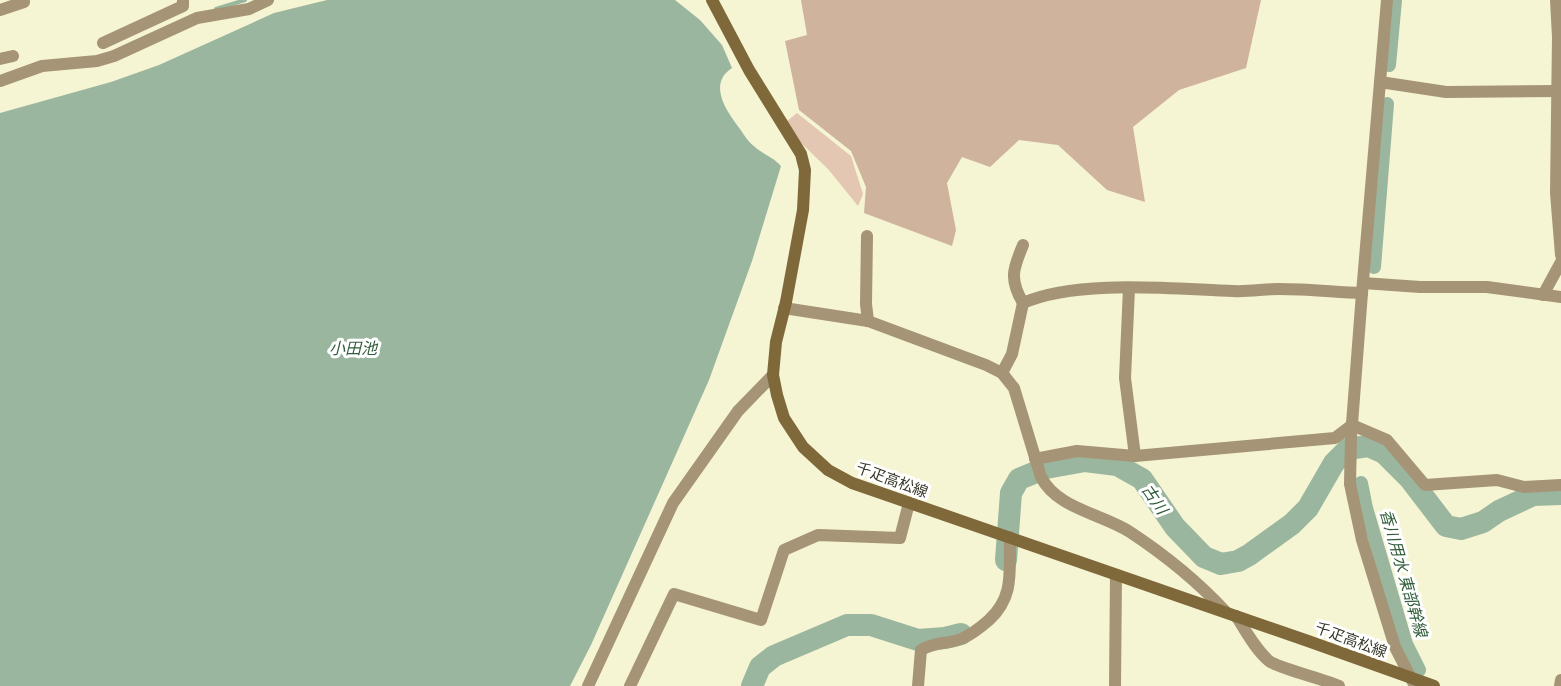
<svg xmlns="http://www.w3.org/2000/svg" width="1561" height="686" font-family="'Fira Sans Condensed','Noto Sans JP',sans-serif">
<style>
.green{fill:#e3c7b2}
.forest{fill:#cfb39c}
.water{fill:#9ab69e}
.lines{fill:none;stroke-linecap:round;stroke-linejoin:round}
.stream{stroke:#9ab69e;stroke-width:4}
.canal{stroke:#9ab69e;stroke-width:14}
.river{stroke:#9ab69e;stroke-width:22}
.minor{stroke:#a59476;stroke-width:12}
.secondary{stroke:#7f6839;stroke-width:12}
.labels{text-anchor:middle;stroke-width:6;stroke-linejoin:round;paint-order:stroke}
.street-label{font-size:15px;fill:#363528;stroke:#fff}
.water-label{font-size:16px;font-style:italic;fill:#315d3b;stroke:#fff}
</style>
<rect width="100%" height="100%" fill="#f5f4d3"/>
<polygon class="green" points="797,113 851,156 863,194 858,206 828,169 798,140 786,122"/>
<polygon class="forest" points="801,0 1261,0 1246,68 1179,90 1133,127 1145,202 1107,190 1058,145 1019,140 990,167 962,157 947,183 956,230 952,246 864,213 866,187 851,151 799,110 785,41 807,35"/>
<path class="water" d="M327,0H675L700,20L722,45L732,68C707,84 727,112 740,129C744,135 749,143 755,147C764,155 773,157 781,166L752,261L709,380L591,645L570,686H0V113L111,82L159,65L274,13Z"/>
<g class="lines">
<polyline class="stream" points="216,9 245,0"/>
<g class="canal">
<polyline points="1389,65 1395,0"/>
<polyline points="1374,267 1387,104"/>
<polyline points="1361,483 1366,508 1406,644 1419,670"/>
</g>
<g class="river">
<polyline points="1006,560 1011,493 1019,479 1046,468 1085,461 1117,465 1142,479 1175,527 1204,557 1221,564 1238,561 1249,555 1292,524 1308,508 1334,463 1348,449 1368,446 1384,453 1410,479 1446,526 1461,529 1483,522 1499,511 1533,495 1561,494"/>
<polyline points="752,686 760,667 774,656 847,625 871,625 918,640 945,638 961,634"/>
</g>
<g class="minor">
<polyline points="1387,0 1362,293 1351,437 1350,484 1362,540 1395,647 1415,686"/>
<polyline points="1556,0 1558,37 1556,193 1561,255"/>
<polyline points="0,10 24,2"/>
<polyline points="103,43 183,6 183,0"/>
<polyline points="0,59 13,56"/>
<polyline points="0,81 42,66 97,61 114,56 197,18 249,9 268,0"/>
<polyline points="1380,82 1446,92 1561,91"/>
<polyline points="867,236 866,304 868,321"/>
<path d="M1023,245C1013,269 1009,279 1023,303"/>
<polyline points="1363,283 1420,287 1487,287 1561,297"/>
<polyline points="1129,288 1125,378 1135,456 1335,438 1352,425 1387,440 1425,485 1497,480 1524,487 1561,485"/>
<polyline points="1543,295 1561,262"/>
<path d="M784,308L868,321L986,365L1002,373L1014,388L1041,477C1057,509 1103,514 1130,532C1165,555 1198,582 1226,612"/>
<path d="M1002,373L1012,354L1023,303C1077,279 1173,289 1233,291C1248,292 1264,289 1279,289C1307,289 1335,292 1362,293"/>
<polyline points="1035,459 1077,451 1135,456"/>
<path d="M1236,616C1246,631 1255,649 1269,661C1278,668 1324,679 1339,686"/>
<polyline points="588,686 673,503 738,411 773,375"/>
<polyline points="630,686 674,594 761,620 784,550 818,535 900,538 909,503"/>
<path d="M918,686L921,650C933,642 948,644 961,639C971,635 981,627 989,620C1015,596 1009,571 1010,537"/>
<polyline points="1115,686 1116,575"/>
<polyline points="1560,686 1561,680"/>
</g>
<polyline class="secondary" points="712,0 749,70 801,154 805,170 803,210 786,302 776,342 773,375 777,395 784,418 803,447 828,470 852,483 1308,641 1434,686"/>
</g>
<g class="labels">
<g class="street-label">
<text transform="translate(892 480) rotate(20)" y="5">千疋高松線</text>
<text transform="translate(1351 640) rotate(20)" y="5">千疋高松線</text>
</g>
<g class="water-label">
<text x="353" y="354">小田池</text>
<text transform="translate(1155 499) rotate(55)" y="6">古川</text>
<text transform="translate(1404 573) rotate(74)" y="6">香川用水 東部幹線</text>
</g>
</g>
</svg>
